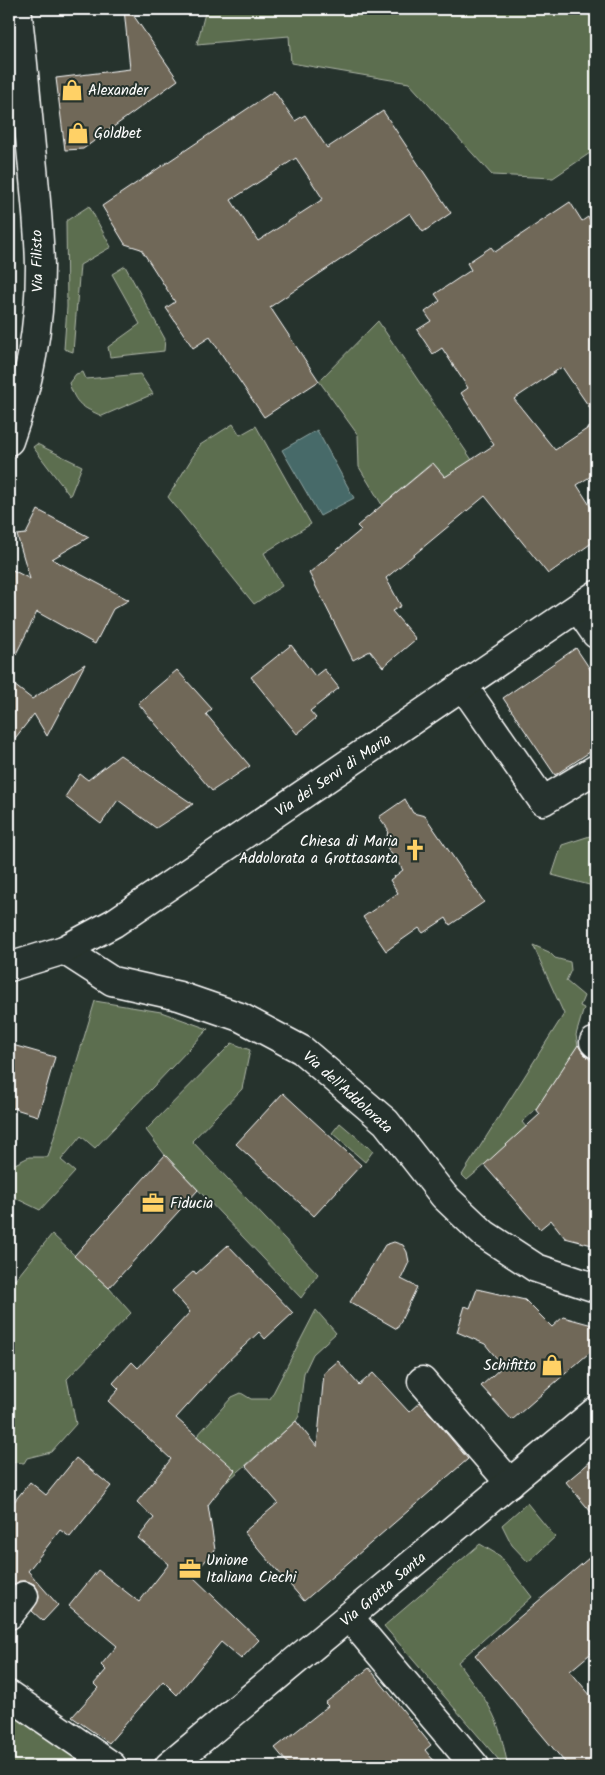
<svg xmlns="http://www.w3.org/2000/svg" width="605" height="1775" font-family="Kalam,sans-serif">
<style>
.green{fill:#5c6e50;stroke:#aeb6a8}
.water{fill:#466a69;stroke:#90a6a5}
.building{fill:#706859;stroke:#fff;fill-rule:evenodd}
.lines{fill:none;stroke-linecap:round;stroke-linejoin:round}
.minor-casing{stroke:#fff;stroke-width:31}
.minor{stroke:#26332d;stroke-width:28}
.labels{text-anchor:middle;stroke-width:4;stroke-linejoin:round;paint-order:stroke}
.poi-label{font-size:15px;fill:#fff;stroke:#26332d;text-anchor:start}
.street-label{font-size:15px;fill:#fff;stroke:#26332d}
</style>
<rect width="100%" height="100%" fill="#26332d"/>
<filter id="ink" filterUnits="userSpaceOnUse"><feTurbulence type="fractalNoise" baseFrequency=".02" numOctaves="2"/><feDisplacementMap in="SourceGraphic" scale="10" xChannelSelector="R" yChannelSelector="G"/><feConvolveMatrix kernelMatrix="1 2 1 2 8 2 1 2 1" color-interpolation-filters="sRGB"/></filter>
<g filter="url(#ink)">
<g class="green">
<polygon points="206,9 434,9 440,11 442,9 596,9 596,149 553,178 492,175 409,83 291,63 289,36 197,44"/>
<polygon points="89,206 111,247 80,265 73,352 64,349 67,307 66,221"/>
<polygon points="125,266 165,339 164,351 110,357 108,347 140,324 112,274"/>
<polygon points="378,321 472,460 445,477 432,463 382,505 359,467 358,435 319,381"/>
<path d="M83,372L86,379L140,374L153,394L102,416C82,407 76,405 69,383L76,374Z"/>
<polygon points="233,424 240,435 256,426 311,524 264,553 282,586 254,604 168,497 200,445"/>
<polygon points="37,444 82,466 70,496 33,447"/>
<polygon points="596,834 596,889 593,886 552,875 562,845"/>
<polygon points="533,945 549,952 555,958 570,962 571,970 566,981 584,996 580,1006 584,1008 576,1035 578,1046 536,1109 522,1122 526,1127 499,1153 467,1180 462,1175 564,1014"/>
<polygon points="95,1001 161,1012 208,1029 95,1148 81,1136 61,1160 75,1172 40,1210 9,1195 9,1167 29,1157 48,1157"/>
<polygon points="232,1043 250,1050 242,1089 192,1141 318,1274 301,1298 165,1155 146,1130"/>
<polygon points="340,1123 373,1151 365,1162 332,1133"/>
<polygon points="52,1234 109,1288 131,1313 67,1379 76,1424 51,1452 27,1458 24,1463 9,1462 9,1278 15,1280"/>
<polygon points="316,1310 336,1333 313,1354 304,1373 299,1416 296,1421 222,1486 199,1466 213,1451 197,1436 232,1397 241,1393 251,1399 270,1399"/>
<polygon points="527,1503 555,1537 528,1562 512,1545 502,1525"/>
<path d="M480,1544L500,1556L532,1597L458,1662C469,1679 484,1695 493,1714C501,1730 504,1749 508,1766H504L384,1626Z"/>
<polygon points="9,1709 97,1766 9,1766"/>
</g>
<polygon class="water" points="317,430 354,498 320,516 282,450"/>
<g class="building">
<polygon points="124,9 129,9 178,80 83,149 65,150 56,78 130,69"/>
<path d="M274,91L295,121L305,115L327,148L383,111L451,213L423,232L410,213L270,307L319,381L264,417L210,337L193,348L166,308L175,302L141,249L125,244L102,206ZM296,158L323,199L258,241L231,200Z"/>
<polygon points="570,202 582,221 588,217 596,230 596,417 562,367 514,399 555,450 596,423 596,473 577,485 596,515 596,540 548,574 485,496 386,578 401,606 392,611 416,639 383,667 370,651 353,660 309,573 361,530 357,526 433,463 445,477 494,445 461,393 468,388 442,348 433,354 417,330 431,321 425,312 440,301 435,294 471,270 467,263 491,247 495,252"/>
<polygon points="38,510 89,537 52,559 129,600 113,609 95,644 37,612 9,668 9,568 30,579 17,535 26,534"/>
<polygon points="291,645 315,676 324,669 339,688 310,711 316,718 297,734 251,677"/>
<polygon points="576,648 596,678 596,748 555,775 503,698"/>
<polygon points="85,664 47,736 34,714 9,746 9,681 32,699"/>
<polygon points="177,670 212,709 206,714 250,766 212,791 138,703"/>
<polygon points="120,755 193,804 156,828 118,800 101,824 65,797 80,774 88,780"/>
<polygon points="405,799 413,813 425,816 484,902 450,925 446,918 423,933 419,928 386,951 363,917 398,893 390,880 403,870 386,846 388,829 379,817"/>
<polygon points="9,1044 55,1057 38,1116 9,1107"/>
<polygon points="578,1045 583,1053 595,1064 596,1246 565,1238 551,1220 540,1229 484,1165 540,1114 536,1109"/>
<polygon points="283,1093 361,1165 314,1216 236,1144"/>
<polygon points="165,1155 198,1190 109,1288 74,1256"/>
<polygon points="394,1242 403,1245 407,1252 409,1262 401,1279 417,1287 397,1329 350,1302 385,1245"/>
<polygon points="228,1245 293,1313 265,1339 259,1332 227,1362 176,1418 235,1470 208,1505 215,1550 192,1576 259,1640 241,1659 221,1642 177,1695 163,1681 109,1743 72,1717 98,1688 94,1684 106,1670 101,1665 117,1646 69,1606 98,1570 139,1602 169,1564 138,1538 154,1518 137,1502 171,1459 108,1401 119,1389 113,1383 132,1362 138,1368 190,1312 172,1291 194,1271 196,1274"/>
<polygon points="477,1289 525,1300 552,1327 563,1317 596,1326 596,1347 512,1420 481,1386 503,1366 485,1344 457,1332 465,1306 470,1308"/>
<polygon points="338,1361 359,1385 373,1373 409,1412 420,1402 468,1459 304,1601 244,1532 278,1503 246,1466 296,1421 317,1447 324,1373"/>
<polygon points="596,1457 596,1518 566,1482"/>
<polygon points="76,1458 111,1486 70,1537 60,1530 28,1571 58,1605 43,1621 32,1611 39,1598 38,1590 34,1584 27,1581 19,1581 9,1590 9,1508 30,1482 46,1495"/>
<polygon points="596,1552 596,1649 570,1671 596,1702 596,1766 568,1766 475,1655"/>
<polygon points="369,1668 431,1745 425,1750 438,1766 290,1766 275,1748 328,1706 325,1703"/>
</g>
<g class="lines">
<g class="minor-casing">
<g id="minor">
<path d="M9,441C29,386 40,325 40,266C39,219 33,172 29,126C25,87 22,48 17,9"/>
<polyline points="578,608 596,634"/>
<polyline points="463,686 543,801 596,769"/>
<polyline points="64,950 112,981 179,996 240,1017 302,1050 386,1122 444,1196 484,1234 536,1268 596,1288"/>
<polyline points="9,967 64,950 114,923 596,595"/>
<polyline points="594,1042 596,1044"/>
<polyline points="422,1381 510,1483"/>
<polyline points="9,1615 24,1596"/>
<polyline points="349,1617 475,1766"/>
<polyline points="9,1695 112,1766"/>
<polyline points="169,1766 596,1411"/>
</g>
</g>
<use href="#minor" class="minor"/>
</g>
</g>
<defs>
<g id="shop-bare" transform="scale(1.725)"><path d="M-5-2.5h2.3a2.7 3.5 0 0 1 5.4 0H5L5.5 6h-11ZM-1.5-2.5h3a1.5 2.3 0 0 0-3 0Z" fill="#ffd166" stroke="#26332d" stroke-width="2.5" paint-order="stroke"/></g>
<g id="church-bare" transform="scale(1.725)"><path d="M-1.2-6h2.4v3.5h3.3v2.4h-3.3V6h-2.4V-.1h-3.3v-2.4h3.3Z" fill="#ffd166" stroke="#26332d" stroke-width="2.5" paint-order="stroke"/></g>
<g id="office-bare" transform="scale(1.725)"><path d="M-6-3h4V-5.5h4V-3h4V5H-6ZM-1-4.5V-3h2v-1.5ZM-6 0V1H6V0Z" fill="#ffd166" stroke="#26332d" stroke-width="2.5" paint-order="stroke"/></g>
</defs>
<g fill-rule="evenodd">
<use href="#shop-bare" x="72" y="90"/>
<use href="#shop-bare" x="78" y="133"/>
<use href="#church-bare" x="415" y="850"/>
<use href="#office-bare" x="153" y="1203"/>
<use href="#shop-bare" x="552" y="1365"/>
<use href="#office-bare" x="190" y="1569"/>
</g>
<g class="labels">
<g class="poi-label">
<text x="88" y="95">Alexander</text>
<text x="94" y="138">Goldbet</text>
<text x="398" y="846" text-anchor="end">Chiesa di Maria<tspan x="398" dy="17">Addolorata a Grottasanta</tspan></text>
<text x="170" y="1208">Fiducia</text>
<text x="536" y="1370" text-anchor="end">Schifitto</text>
<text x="206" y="1565">Unione<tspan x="206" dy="17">Italiana Ciechi</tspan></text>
</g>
<g class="street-label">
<text transform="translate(37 261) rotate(-91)" y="5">Via Filisto</text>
<text transform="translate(333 775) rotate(-34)" y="5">Via dei Servi di Maria</text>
<text transform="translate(348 1092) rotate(42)" y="5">Via dell'Addolorata</text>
<text transform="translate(383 1589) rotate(-40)" y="5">Via Grotta Santa</text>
</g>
</g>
<rect width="605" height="1775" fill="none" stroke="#26332d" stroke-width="30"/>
<rect x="15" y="15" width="575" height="1745" fill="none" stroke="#fff" stroke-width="2" filter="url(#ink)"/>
</svg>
